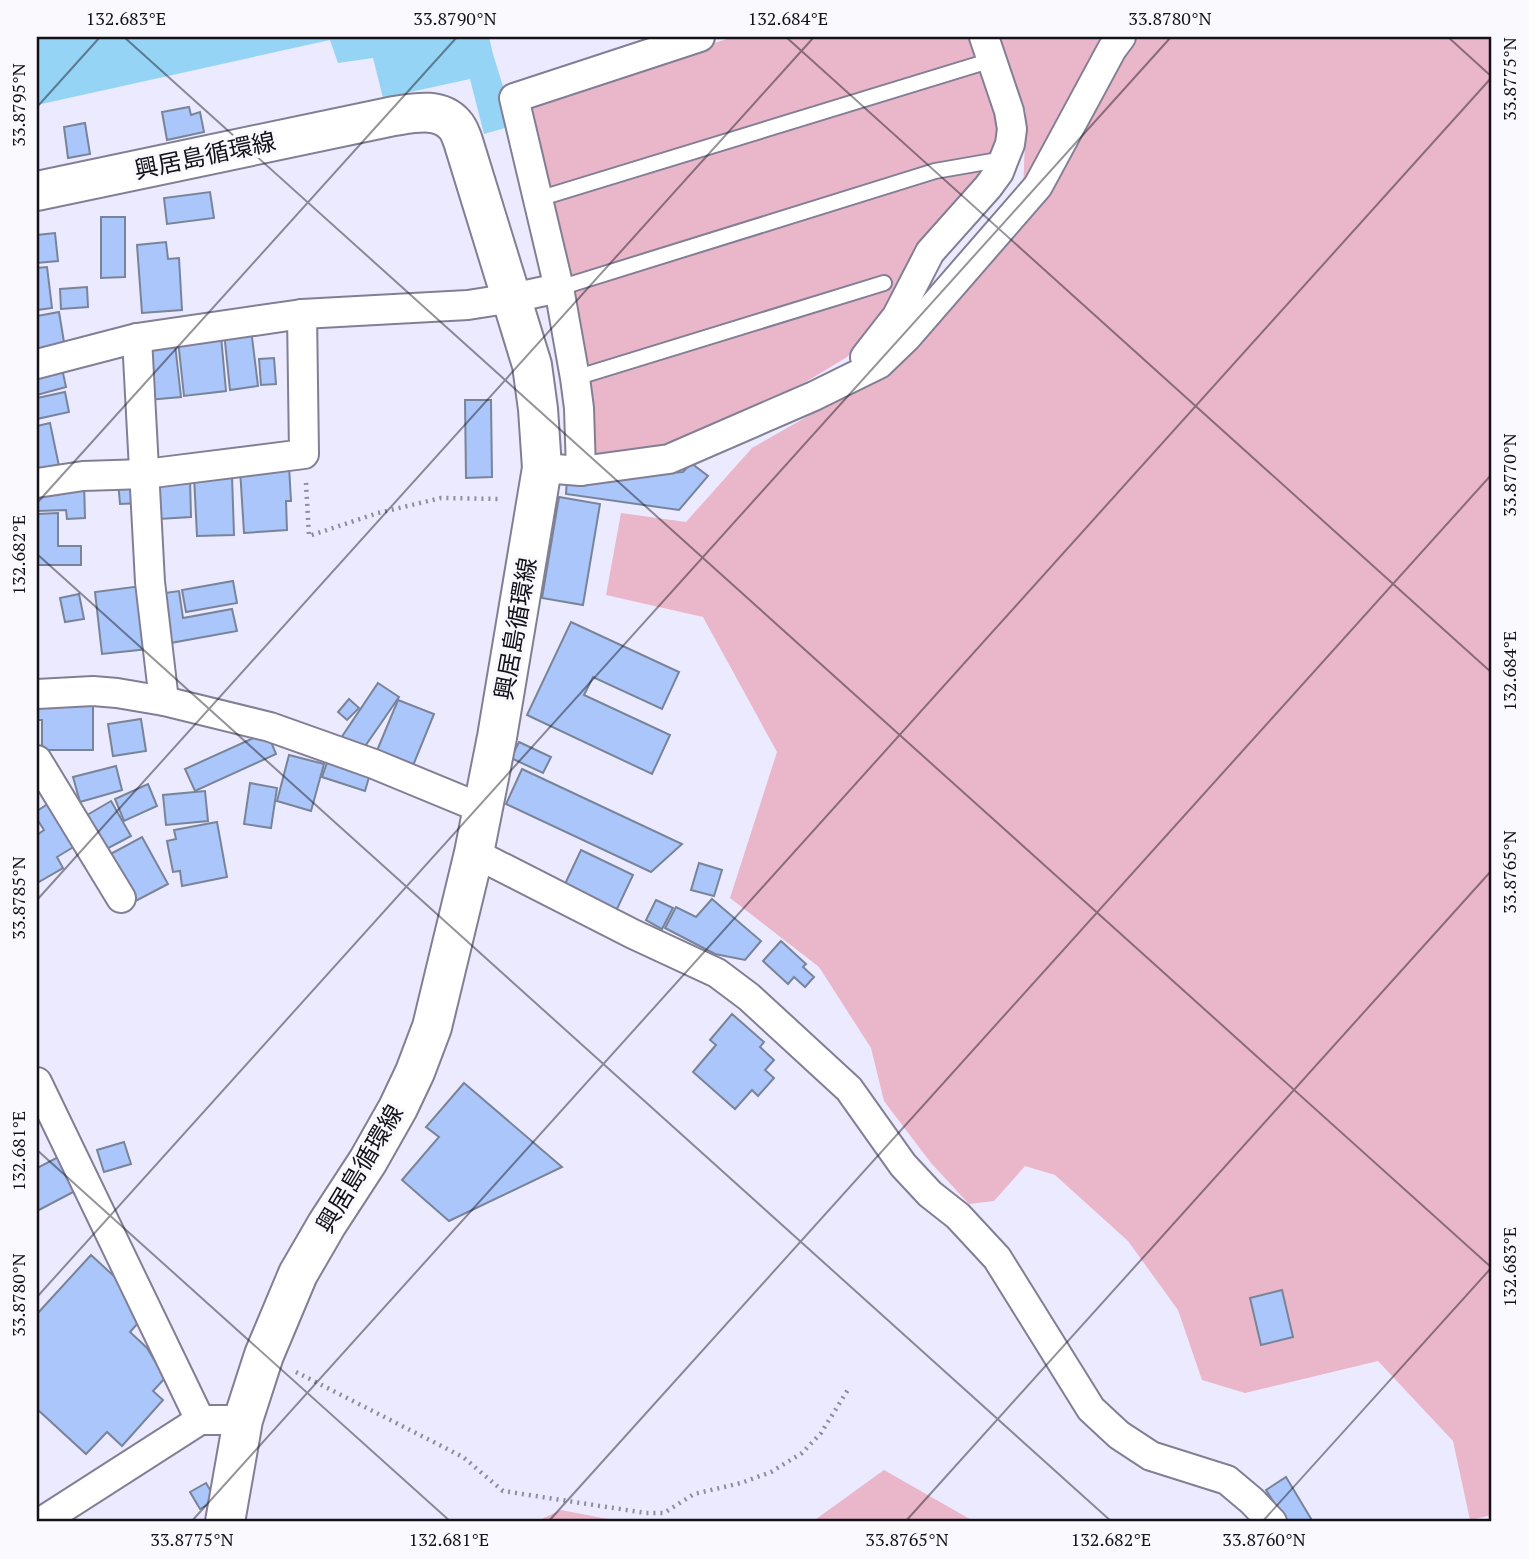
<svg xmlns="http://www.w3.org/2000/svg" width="1529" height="1559" font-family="'PT Serif','Noto Sans JP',serif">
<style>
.green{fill:#eab6ca}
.water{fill:#95d4f5}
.building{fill:#aac6fa;stroke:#798499;stroke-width:2}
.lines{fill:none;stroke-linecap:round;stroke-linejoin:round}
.service-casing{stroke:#827f95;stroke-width:18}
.minor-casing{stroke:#827f95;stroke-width:32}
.secondary-casing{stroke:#827f95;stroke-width:42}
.path{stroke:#8e8d9c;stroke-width:4.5;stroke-dasharray:2 5;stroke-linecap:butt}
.service{stroke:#fff;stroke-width:14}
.minor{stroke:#fff;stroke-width:28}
.secondary{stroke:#fff;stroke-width:38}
.ticks{fill:none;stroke:#13121a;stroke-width:2;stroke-opacity:0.45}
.labels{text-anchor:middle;stroke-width:7;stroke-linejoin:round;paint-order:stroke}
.street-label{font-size:24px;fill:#13121a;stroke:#faf9fe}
.neatline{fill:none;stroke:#13121a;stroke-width:2.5}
.ticks-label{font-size:18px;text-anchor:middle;fill:#13121a}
</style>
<rect width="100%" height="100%" fill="#eceafe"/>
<g class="green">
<polygon points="733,37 977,37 1005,121 1000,149 881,319 847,357 809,380 667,450 591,462 524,104"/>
<polygon points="999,37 1492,37 1492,1515 1470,1520 1453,1441 1378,1361 1245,1393 1202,1380 1178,1310 1128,1241 1055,1175 1025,1166 994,1201 969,1204 931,1163 884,1101 871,1048 819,967 730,898 777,752 703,617 606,595 621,513 686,522 752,448 831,403 1022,221 1026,112"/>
<polygon points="884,1470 975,1522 812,1522"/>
<polygon points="561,1510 623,1522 535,1522"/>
</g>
<polygon class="water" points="37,37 489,37 493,54 515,125 484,134 470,79 383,98 373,58 338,63 330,40 37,105"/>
<g class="building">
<polygon points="189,107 191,115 200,112 204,132 167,140 162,112"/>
<polygon points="85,123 90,154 68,158 64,127"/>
<polygon points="210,192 214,218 167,224 164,198"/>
<polygon points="101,217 125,217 125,277 101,278"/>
<polygon points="55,233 58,261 37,263 37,235"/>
<polygon points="166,242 168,259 179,258 182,310 142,313 137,245"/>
<polygon points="47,267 52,308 37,310 37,268"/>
<polygon points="87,287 88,307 61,309 60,289"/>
<polygon points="59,312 65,348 37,353 37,316"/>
<polygon points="251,329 258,386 230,390 224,332"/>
<polygon points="221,336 226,391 184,396 178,340"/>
<polygon points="175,344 181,397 148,400 143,347"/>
<polygon points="274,358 276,384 261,385 259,359"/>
<polygon points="61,364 66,387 37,395 37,370"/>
<polygon points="65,392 69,412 37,419 37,398"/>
<polygon points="465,400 491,400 492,477 466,478"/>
<polygon points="50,423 60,471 37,475 37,426"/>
<polygon points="691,463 708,476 679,510 566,494 567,479 683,472"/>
<polygon points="289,466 291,501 286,501 287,530 244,533 240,469"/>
<polygon points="232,475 234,535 197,536 194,476"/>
<polygon points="139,479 141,503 120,504 118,481"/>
<polygon points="190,479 191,517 159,519 158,480"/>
<polygon points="84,482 85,518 67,519 66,510 37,511 37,491"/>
<polygon points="559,497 600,504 583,605 542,598"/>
<polygon points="58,513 58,546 81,546 81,565 37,565 37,514"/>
<polygon points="233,581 237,603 186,612 182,590"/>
<polygon points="141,586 148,649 102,654 95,592"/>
<polygon points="179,591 183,618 232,609 237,631 165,644 157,594"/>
<polygon points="79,594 84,619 65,622 60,598"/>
<polygon points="571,622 679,672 662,709 593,677 584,695 670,735 652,774 527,715"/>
<polygon points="378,683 399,697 361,752 341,738"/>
<polygon points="349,699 359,708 347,720 338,712"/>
<polygon points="398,700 434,714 412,768 376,753"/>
<polygon points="37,701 93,701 93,750 42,750 42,720 37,720"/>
<polygon points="141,719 146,751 113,756 108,724"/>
<polygon points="267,732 276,754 195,791 185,769"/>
<polygon points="519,742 551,757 543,773 511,758"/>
<polygon points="330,754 372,767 365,791 322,777"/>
<polygon points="289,755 324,764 311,811 277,801"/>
<polygon points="116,766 122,790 80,802 73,777"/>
<polygon points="522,769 682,844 651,872 506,804"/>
<polygon points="250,783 277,788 271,828 244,824"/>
<polygon points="148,784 157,806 124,821 115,799"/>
<polygon points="205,791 208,821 166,825 163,795"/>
<polygon points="54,800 80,843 57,857 63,868 37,883 37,835 44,830 37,819 37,811"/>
<polygon points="111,801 131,836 101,852 82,818"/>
<polygon points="217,822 227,877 182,886 180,871 173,872 167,841 176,839 174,830"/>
<polygon points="142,837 168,884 130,904 105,857"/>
<polygon points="581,850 633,875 616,911 564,886"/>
<polygon points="699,863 722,870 714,896 691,890"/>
<polygon points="712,899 761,941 745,960 715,954 665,928 676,907 696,917"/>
<polygon points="656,900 673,908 662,929 646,920"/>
<polygon points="781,941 806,964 803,967 814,977 805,987 794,977 788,984 763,961"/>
<polygon points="732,1014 764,1042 760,1047 774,1060 765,1070 774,1078 758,1096 752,1090 735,1109 693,1072 716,1045 710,1040"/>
<polygon points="464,1083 562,1167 449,1221 402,1180 439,1137 426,1127"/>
<polygon points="124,1142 131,1164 104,1172 97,1150"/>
<polygon points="60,1156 77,1190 37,1211 37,1168"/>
<polygon points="91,1255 116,1278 138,1323 130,1332 147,1348 165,1378 153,1391 163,1400 122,1446 107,1432 86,1454 37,1409 37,1314"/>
<polygon points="1282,1290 1293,1337 1261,1345 1250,1298"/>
<polygon points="1286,1477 1313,1522 1286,1522 1266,1490"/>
<polygon points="206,1483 216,1500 200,1509 190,1492"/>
</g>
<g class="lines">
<g class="service-casing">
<g id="service">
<polyline points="538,199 992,60"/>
<polyline points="559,288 935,171 1004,159"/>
<polyline points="575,378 884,283"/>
</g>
</g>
<g class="minor-casing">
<g id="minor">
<polyline points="137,338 150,582 164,701"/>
<polyline points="865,357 897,316 930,252 988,187 999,172 1004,159 1010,144 1012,129 1009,111 984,37"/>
<polyline points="37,364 137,338 302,314 468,305 512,298 559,288"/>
<polyline points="542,468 581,471 669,459 814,396 879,364 906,338 1038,186 1112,49 1121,37"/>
<polyline points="581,471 579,408 575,378 559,288 514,98 700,37"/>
<polyline points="37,483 83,476 145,474 304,454 302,314"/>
<polyline points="37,694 93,691 117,693 164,701 270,727 374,764 483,809"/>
<polyline points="37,760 121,898"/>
<polyline points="474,853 633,934 717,973 749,997 849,1089 903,1165 930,1194 958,1216 997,1258 1091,1409 1119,1435 1151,1456 1227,1480 1252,1501 1272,1522"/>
<polyline points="37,1082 200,1420"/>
<polyline points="41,1522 200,1420 243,1420"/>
</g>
</g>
<g class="secondary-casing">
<path id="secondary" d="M37,191L394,116C414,113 440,107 455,125C459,129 461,136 463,141L532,365L538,409L542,468L497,737L474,853L432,1027L415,1072L398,1108L368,1161L327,1224L298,1274L264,1355L243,1420L225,1522"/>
</g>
<g class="path">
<polyline points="306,483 309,536 378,513 441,498 501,499"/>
<polyline points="296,1372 463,1457 503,1491 646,1513 664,1513 694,1494 741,1483 771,1472 802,1453 821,1433 849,1388"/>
</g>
<use href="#service" class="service"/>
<use href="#minor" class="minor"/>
<use href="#secondary" class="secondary"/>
</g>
<path class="ticks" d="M124,37L1492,1268M786,37L1492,673M1448,37L1492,77M37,107L100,37M37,503L457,37M37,554L1112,1522M37,900L814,37M37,1150L451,1522M37,1297L1171,37M191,1522L1492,77M548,1522L1492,474M905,1522L1492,870M1262,1522L1492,1267"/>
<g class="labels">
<g class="street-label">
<text transform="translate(205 156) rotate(-12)" y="8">興居島循環線</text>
<text transform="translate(516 629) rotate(-80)" y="8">興居島循環線</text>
<text transform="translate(360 1169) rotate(-59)" y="8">興居島循環線</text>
</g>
</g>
<rect width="1529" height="1559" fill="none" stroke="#faf9fe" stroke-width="77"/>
<rect x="38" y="38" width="1452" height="1482" class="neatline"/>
<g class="ticks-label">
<text x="126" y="25">132.683°E</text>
<text x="455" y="25">33.8790°N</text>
<text x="788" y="25">132.684°E</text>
<text x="1170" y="25">33.8780°N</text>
<text transform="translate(1510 79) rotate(-90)" y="6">33.8775°N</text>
<text transform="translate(19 105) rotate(-90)" y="6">33.8795°N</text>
<text transform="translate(1510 475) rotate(-90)" y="6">33.8770°N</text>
<text transform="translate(19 555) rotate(-90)" y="6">132.682°E</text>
<text transform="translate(1510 671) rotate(-90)" y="6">132.684°E</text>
<text transform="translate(1510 872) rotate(-90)" y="6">33.8765°N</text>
<text transform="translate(19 898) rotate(-90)" y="6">33.8785°N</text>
<text transform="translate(19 1151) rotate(-90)" y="6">132.681°E</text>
<text transform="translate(1510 1267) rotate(-90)" y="6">132.683°E</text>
<text transform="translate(19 1295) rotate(-90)" y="6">33.8780°N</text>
<text x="192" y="1546">33.8775°N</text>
<text x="449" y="1546">132.681°E</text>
<text x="907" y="1546">33.8765°N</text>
<text x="1111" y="1546">132.682°E</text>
<text x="1264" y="1546">33.8760°N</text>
</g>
</svg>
